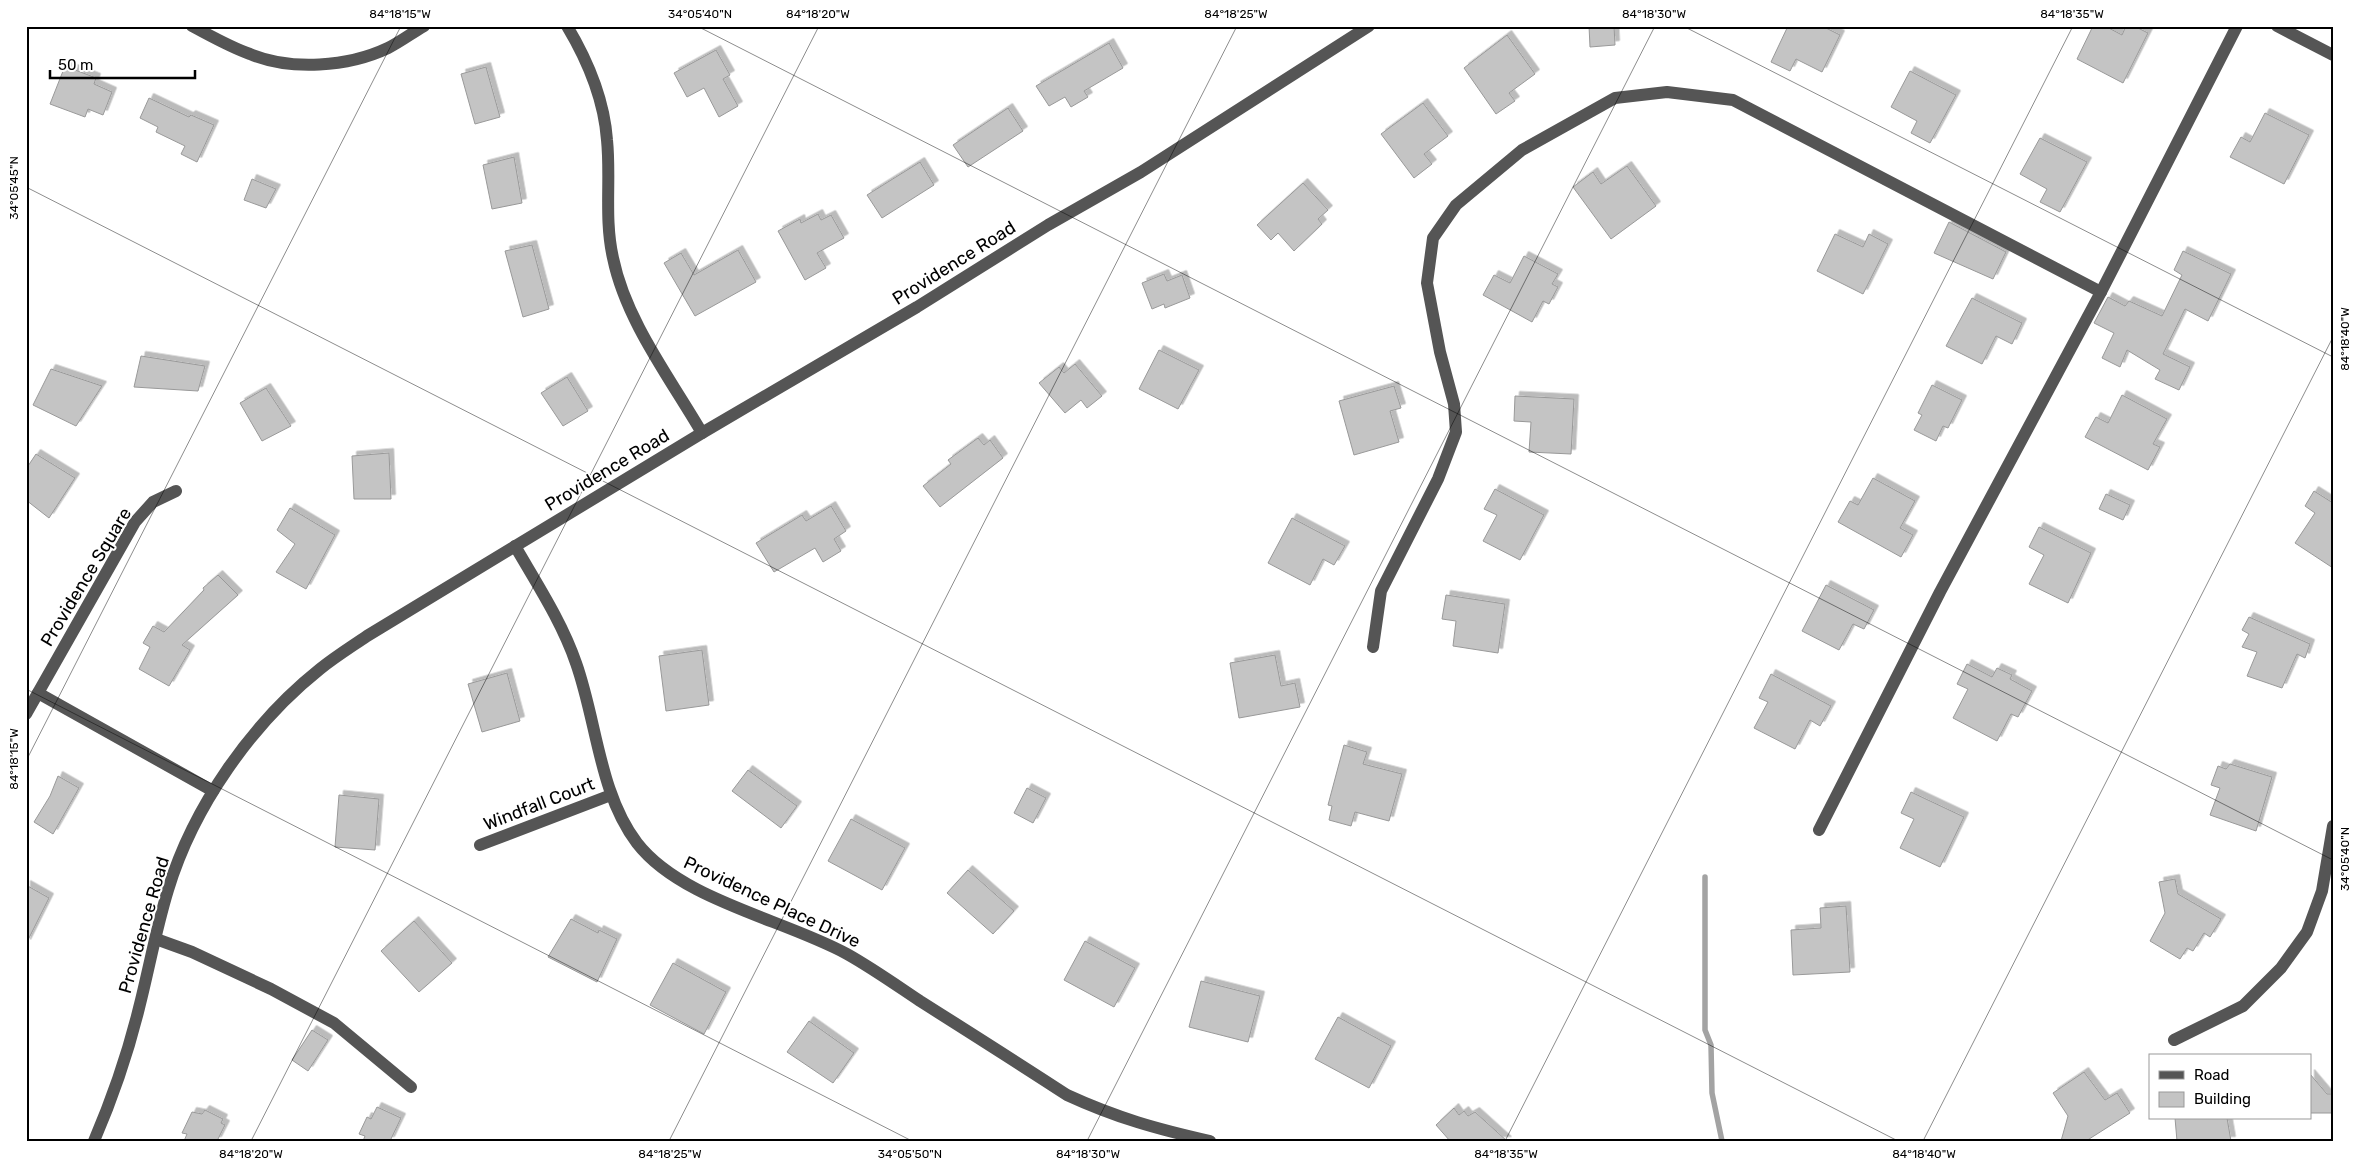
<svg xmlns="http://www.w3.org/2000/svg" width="2359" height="1167" font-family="Rubik,sans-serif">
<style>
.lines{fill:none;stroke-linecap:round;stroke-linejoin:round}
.stream{stroke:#a3a3a3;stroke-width:5.5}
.building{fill:#c4c4c4;stroke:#999;filter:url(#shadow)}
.minor{stroke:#555;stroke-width:12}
.ticks{fill:none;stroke:#000;stroke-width:1;stroke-opacity:0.45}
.labels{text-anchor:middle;stroke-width:4;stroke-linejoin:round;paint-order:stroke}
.street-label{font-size:18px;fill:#000;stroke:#fff}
.neatline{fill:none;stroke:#000;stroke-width:2}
.ticks-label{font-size:12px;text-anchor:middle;fill:#000}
</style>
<defs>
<filter id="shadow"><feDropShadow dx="4.5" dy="-4.5" stdDeviation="0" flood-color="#0004"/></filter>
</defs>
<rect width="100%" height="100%" fill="#fff"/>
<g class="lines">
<polyline class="stream" points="1705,877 1705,1030 1711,1045 1712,1093 1722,1141"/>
</g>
<g class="building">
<polygon points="1589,26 1614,26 1615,45 1590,47"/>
<polygon points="1788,26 1822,26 1840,35 1822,72 1796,59 1790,71 1771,62"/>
<polygon points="2093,26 2105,26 2122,35 2126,26 2134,26 2148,33 2123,83 2077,59"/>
<polygon points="1507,35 1535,74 1509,93 1515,101 1496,114 1464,68"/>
<polygon points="1109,43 1123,68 1084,91 1088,97 1071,107 1065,97 1049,106 1036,86"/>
<polygon points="716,50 730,75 723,79 738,106 719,117 704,88 687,97 674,73"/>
<polygon points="65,66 96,78 94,84 112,92 103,115 88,109 85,117 50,104"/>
<polygon points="486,67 500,117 475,124 461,74"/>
<polygon points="1910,71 1956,95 1930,143 1911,133 1917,121 1891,107"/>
<polygon points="149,98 189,117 191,115 214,125 197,162 181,154 185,146 156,132 158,127 140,118"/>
<polygon points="1423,103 1448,136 1424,154 1432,164 1414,178 1381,134"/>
<polygon points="1008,108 1023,131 968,167 953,145"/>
<polygon points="2265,113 2309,135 2284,184 2230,157 2241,137 2250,142"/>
<polygon points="2040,138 2087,162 2060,212 2040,202 2047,189 2020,174"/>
<polygon points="514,157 522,203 492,209 483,165"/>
<polygon points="920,162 934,185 882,218 867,195"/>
<polygon points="1627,166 1656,206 1611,239 1573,187 1593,172 1601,184"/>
<polygon points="252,179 276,189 266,208 244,200"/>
<polygon points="1303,183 1328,210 1318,219 1322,224 1294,251 1278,233 1271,240 1257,225"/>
<polygon points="818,214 821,220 831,215 844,238 817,253 826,268 805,280 778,231 800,219 801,223"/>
<polygon points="1949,222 2006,252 1993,279 1934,253"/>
<polygon points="1835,234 1863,247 1869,234 1888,244 1863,294 1817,271"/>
<polygon points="532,245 549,309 523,317 505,251"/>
<polygon points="738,250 756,282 695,316 664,263 681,253 694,275"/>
<polygon points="2183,251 2231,274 2208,321 2185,309 2163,354 2190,367 2179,390 2155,379 2160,370 2127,350 2120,367 2102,358 2114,333 2094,323 2108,297 2125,306 2129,301 2162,316 2182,275 2174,270"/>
<polygon points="1524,256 1558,274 1552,284 1558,287 1549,304 1543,301 1532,322 1483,295 1494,275 1510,283"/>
<polygon points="1164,274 1167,281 1182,275 1190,298 1165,308 1164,304 1152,309 1142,283"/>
<polygon points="1972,298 2022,323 2012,344 1996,336 1982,364 1946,346"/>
<polygon points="1159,350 1199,370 1178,409 1139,389"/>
<polygon points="141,356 205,366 198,391 134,387"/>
<polygon points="1075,364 1102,396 1087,408 1081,400 1065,413 1039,383 1059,367 1064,373"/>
<polygon points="51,369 102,386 76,426 33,405"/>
<polygon points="567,377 588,411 563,426 541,393"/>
<polygon points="1932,385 1962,400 1948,428 1943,426 1936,441 1914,430 1922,415 1918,413"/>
<polygon points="1394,386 1401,408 1390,411 1399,442 1354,455 1339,401"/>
<polygon points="266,388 291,426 262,441 240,403"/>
<polygon points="2122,395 2167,419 2153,444 2160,447 2148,470 2085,437 2096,417 2108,423"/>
<polygon points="1515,396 1574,399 1571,454 1529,452 1531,422 1514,421"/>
<polygon points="978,438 984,445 990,440 1003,458 940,507 923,486 951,464 948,460"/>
<polygon points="389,453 391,499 354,499 352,456"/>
<polygon points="36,454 75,478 49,518 26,500 26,469"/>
<polygon points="1873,478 1915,501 1900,528 1913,535 1901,557 1838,522 1850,501 1858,505"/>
<polygon points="1495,489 1544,515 1520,560 1483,541 1497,515 1484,509"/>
<polygon points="2314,491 2333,503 2333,568 2295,543 2315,513 2305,506"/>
<polygon points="2106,494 2130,505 2123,520 2099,509"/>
<polygon points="831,506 846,531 834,539 841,551 823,562 815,548 774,572 756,543 802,515 806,521"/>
<polygon points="290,508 335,535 306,589 276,572 295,544 277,530"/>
<polygon points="1292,518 1345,546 1334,565 1323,559 1310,585 1268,563"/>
<polygon points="2039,527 2091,553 2068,603 2029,584 2044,555 2029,547"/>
<polygon points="218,575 238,595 182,645 190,650 169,686 139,669 150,647 143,643 153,626 164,632 204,590 203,588"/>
<polygon points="1826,585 1874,610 1864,629 1853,624 1839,650 1802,631"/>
<polygon points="1446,595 1505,604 1498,653 1453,646 1456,621 1442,619"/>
<polygon points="2249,617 2310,644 2305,658 2297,654 2282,688 2247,676 2257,652 2242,647 2249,634 2242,630"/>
<polygon points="702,650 709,705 666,711 659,656"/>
<polygon points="1275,655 1281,686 1295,683 1300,707 1239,718 1230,663"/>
<polygon points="1967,664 1992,677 1997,668 2012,675 2010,679 2032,691 2018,717 2011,714 1997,741 1953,718 1968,689 1957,684"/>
<polygon points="507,673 520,721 482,732 468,684"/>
<polygon points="1771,674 1831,706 1820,726 1810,720 1795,749 1754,728 1768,702 1759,698"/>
<polygon points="1344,745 1367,752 1363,764 1402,774 1389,821 1355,812 1351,826 1329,820 1332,806 1328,805"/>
<polygon points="2230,764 2272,777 2256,831 2210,815 2220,788 2211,785 2218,766 2226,769"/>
<polygon points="748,770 797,806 781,828 732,791"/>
<polygon points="58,776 79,788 53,834 34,822 50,796"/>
<polygon points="1027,788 1046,798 1033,823 1014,813"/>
<polygon points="1911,792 1964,817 1940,867 1900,848 1914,819 1901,813"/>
<polygon points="339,795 379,799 375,850 335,847"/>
<polygon points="851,819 905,848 882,890 828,861"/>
<polygon points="968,870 1014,911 993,934 947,893"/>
<polygon points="2175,879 2178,894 2221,919 2210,937 2204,933 2193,951 2187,948 2180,959 2150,941 2165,913 2159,882"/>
<polygon points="26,885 49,898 26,944"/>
<polygon points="1846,906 1850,972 1793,975 1791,930 1821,928 1820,908"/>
<polygon points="571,919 598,933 599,930 617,939 597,982 548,957"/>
<polygon points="414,921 452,963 419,992 381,951"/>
<polygon points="1085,941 1135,968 1114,1007 1064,980"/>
<polygon points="673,963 726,992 704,1034 650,1005"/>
<polygon points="1201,981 1260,996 1248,1042 1189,1027"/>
<polygon points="1338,1017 1391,1046 1369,1088 1315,1059"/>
<polygon points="809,1021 854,1053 833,1083 787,1052"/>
<polygon points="312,1030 328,1040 308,1071 292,1060"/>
<polygon points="2084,1072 2105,1100 2117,1093 2130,1113 2086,1141 2061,1141 2068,1116 2053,1093"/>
<polygon points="2310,1074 2327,1094 2333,1094 2333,1113 2310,1113"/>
<polygon points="377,1107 401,1118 390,1141 363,1141 365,1136 359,1134 367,1117 371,1119"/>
<polygon points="1454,1108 1459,1115 1464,1111 1468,1116 1475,1112 1507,1141 1450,1141 1436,1125"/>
<polygon points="205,1110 223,1119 221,1123 225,1125 217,1141 184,1141 187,1134 182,1133 192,1112 202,1114"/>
<polygon points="2175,1118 2227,1118 2231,1141 2177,1141"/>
</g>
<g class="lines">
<g class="minor">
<path d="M192,26C211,36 230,47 250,54C291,71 348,67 388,48C400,42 412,33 424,26"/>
<path d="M567,26C588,61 604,99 607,140C611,179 604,218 613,258C626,321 670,378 702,433"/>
<polyline points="2277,26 2333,55"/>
<path d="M515,546C537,584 562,622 576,663C597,722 599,793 637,843C681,900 783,919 847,954C872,968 896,985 920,1001C969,1032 1018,1063 1067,1095C1117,1118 1157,1129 1210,1141"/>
<polyline points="1373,647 1381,591 1438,479 1456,432 1454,404 1440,352 1427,283 1433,238 1456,205 1522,150 1615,98 1667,92 1733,100 2101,292"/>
<polyline points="38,693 213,791"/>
<polyline points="26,714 135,522 153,502 176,491"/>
<polyline points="1819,830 1940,592 2101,292 2237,26"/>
<polyline points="480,845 611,795"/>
<polyline points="156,939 192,952 271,989 334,1023 411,1087"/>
<polyline points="2174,1040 2243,1006 2281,968 2307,932 2322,891 2333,826"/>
<path d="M94,1141C112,1099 128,1053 139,1008C149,969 156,929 168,890C193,807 252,723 320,669C335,657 351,647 367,636L702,433L917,307L1048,225L1141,172L1369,26"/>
</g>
</g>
<path class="ticks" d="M697,26L2333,860M1683,26L2333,357M26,187L1898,1141M26,689L912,1141M26,761L401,26M251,1141L819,26M669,1141L1237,26M1087,1141L1655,26M1505,1141L2073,26M1923,1141L2333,337"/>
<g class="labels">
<g class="street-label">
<text transform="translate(954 263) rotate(-32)" y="6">Providence Road</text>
<text transform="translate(607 470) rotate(-31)" y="6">Providence Road</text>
<text transform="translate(86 577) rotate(-59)" y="6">Providence Square</text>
<text transform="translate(539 804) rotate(-21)" y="6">Windfall Court</text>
<text transform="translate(772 902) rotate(25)" y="6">Providence Place Drive</text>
<text transform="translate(144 925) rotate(-74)" y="6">Providence Road</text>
</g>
</g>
<rect width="2359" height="1167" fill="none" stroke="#ffffff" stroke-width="55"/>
<rect x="2149" y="1054" width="162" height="65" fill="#ffffff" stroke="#999999"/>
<rect x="2159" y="1071" width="25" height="8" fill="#555555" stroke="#999999"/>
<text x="2194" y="1080" font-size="15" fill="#000000">Road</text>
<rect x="2159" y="1092" width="25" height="15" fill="#c4c4c4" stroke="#999999"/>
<text x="2194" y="1104" font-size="15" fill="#000000">Building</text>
<path d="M50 70v8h145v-8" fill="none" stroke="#000000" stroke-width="2.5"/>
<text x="58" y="70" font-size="15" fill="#000000" stroke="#ffffff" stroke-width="4" paint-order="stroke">50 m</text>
<rect x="28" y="28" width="2304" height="1112" class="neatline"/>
<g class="ticks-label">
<text x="400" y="18">84°18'15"W</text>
<text x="700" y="18">34°05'40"N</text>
<text x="818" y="18">84°18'20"W</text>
<text x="1236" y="18">84°18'25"W</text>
<text x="1654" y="18">84°18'30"W</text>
<text x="2072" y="18">84°18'35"W</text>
<text transform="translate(14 188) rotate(-90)" y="4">34°05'45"N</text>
<text transform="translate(2345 339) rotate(-90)" y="4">84°18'40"W</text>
<text transform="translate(14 759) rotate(-90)" y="4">84°18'15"W</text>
<text transform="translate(2345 859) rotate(-90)" y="4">34°05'40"N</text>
<text x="251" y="1158">84°18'20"W</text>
<text x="670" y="1158">84°18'25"W</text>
<text x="910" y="1158">34°05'50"N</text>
<text x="1088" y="1158">84°18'30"W</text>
<text x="1506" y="1158">84°18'35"W</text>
<text x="1924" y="1158">84°18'40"W</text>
</g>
</svg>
